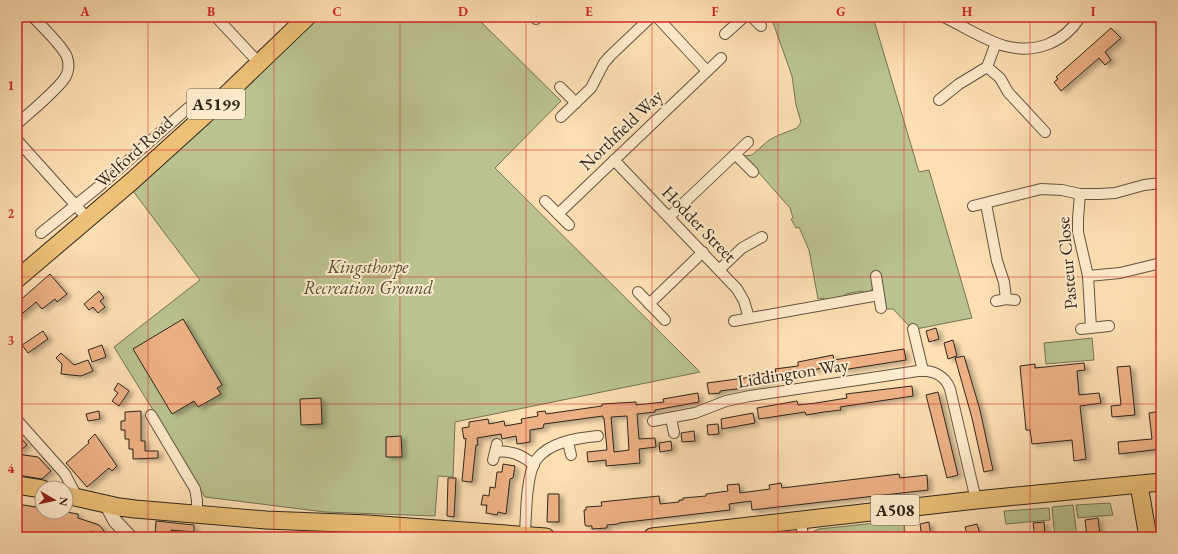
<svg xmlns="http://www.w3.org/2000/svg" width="1178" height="554" font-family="'EB Garamond',serif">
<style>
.green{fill:#bac38f;stroke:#747456}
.building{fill:#edb185;stroke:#2f261c;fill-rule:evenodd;filter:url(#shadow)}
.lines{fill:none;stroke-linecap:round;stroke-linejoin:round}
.minor-casing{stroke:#625441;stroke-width:12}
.tertiary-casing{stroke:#625441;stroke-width:15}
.primary-casing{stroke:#2f261c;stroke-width:19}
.trunk-casing{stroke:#2f261c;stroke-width:19}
.minor{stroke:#feeacc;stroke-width:10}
.tertiary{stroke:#feeacc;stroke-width:13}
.primary{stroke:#eec078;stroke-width:17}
.trunk{stroke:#eec078;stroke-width:17}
.grid{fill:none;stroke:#d62828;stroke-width:1;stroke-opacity:0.55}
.labels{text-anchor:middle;stroke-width:4;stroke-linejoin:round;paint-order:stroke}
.shield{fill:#feeacc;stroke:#6d6151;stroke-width:1}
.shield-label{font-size:17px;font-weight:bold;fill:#2f261c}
.street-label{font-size:18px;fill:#2f261c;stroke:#feeacc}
.park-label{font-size:18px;font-style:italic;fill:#524d39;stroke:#feeacc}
.neatline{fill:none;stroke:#d62828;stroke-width:1.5}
.grid-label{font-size:13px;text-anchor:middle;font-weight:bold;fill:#d62828}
</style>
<defs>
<filter id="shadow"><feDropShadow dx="4.5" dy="2.5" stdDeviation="2" flood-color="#0004"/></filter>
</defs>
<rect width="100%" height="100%" fill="#fddfb1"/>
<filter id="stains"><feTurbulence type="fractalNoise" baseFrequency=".005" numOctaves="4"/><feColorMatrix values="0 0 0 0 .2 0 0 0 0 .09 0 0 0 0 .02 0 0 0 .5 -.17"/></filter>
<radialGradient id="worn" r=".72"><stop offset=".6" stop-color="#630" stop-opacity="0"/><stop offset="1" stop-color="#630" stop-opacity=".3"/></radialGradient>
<g class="green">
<polygon points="320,17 476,17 561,101 495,168 700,372 455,422 453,477 438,476 435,516 325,512 205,497 171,439 114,347 200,280 133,191"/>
<polygon points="771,17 873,17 919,172 929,170 972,318 911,330 910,327 893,309 885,309 874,286 870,292 866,293 861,291 846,294 843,298 825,301 824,298 818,299 809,250 799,227 796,228 791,219 793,218 790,208 744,156 752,155 769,140 779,135 797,128 801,122 796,105 792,76"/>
<polygon points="1092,338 1094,360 1046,364 1044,343"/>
<polygon points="1110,503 1113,515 1078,518 1076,505"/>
<polygon points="1073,505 1077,537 1055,537 1052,507"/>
<polygon points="1049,508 1050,520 1006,524 1004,511"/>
<polygon points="904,520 905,535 885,537 811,537 814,531 819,529"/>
</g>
<g class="building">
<polygon points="1111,28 1121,38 1105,52 1111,60 1105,65 1099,58 1061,91 1054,82 1058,79 1056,77"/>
<polygon points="50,274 67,294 57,302 55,299 42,309 36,302 17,318 17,303"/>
<polygon points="99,291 104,298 100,301 105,307 98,313 93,307 89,310 84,304"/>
<polygon points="183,319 222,385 217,388 221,394 198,407 194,401 172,414 133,349"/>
<polygon points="936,328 939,339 929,342 926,331"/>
<polygon points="43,331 48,339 28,353 22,345"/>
<polygon points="953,340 957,356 948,359 944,343"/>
<polygon points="102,345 106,357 92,362 88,350"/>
<polygon points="904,349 906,360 842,370 841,365 794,373 794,376 766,380 767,383 743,386 744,388 720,391 720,393 709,394 707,383 752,377 752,375 776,372 775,369 798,366 798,362 833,355 834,360"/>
<polygon points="61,353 74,365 88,360 93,371 81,376 61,374 62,364 56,358"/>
<polygon points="964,356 980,410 993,470 984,472 972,418 955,358"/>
<polygon points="1084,363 1085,370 1077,371 1079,395 1099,393 1101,403 1080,406 1086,459 1074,461 1072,440 1032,444 1030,430 1026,430 1020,366 1035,364 1035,368"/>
<polygon points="1130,366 1135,415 1112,417 1111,406 1121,405 1117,367"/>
<polygon points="118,383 129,391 119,406 112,401 118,393 114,390"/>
<polygon points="912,386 913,396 840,407 841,410 824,412 806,415 805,412 759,419 757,408 797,401 798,405 816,403 847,398 846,394"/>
<polygon points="938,392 958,475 947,478 926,395"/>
<path d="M698,393L699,402L655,410V412L637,414L639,439L655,438L656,447L639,449L640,463L606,466V460L588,462L587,452L607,450L604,418H603V416L544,424L543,428L530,430V442L517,444L516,436L502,439L501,434L477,438L478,445H476L472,482L462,481L466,438L464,439L462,428L469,427V422L488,419L489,424L504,421L505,426L522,423L521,419L538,416L537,412L545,411L546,414L602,406V404L636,402V405L664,402L663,399ZM627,416L629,450L614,452L611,417Z"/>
<polygon points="321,398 322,424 301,425 300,399"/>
<polygon points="99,411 100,419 88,421 86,414"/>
<polygon points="141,411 141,441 145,441 145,451 158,451 158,458 133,459 133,449 129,449 129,439 125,439 125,430 121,430 121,421 125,421 125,412"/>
<polygon points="1161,411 1161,449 1119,454 1118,442 1152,439 1149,413"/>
<polygon points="753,413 755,423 722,429 721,419"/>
<polygon points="718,424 719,434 708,435 707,425"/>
<polygon points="694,431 695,441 682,442 681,433"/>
<polygon points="17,434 27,445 17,453"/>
<polygon points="95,434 117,466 112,471 109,468 87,487 66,463 89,443 88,441"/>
<polygon points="401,436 402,457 386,457 386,437"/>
<polygon points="671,441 672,450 660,452 659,443"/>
<polygon points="17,454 38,457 51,471 42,479 17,475"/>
<polygon points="503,464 515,466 513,478 510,479 506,514 498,512 497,515 486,513 487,505 481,505 483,495 489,496 490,487 495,488 497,472 502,472"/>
<polygon points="899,474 900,478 927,475 928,490 752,510 751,501 729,504 730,510 619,523 618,524 607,525 607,528 592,529 592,526 586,526 585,525 584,510 586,510 586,507 602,506 601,502 659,496 660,504 669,503 679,502 679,500 683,500 683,498 706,496 706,494 728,491 727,485 739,484 740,493 770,489 769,485 781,483 782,488"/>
<polygon points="448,478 456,478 454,517 447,516"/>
<polygon points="548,494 559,494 559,522 547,522"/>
<polygon points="17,504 42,508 42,512 66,512 78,514 78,518 99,525 109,537 97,537 92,531 86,537 49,533 48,537 23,537 17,529"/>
<polygon points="1098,518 1100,536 1087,537 1085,520"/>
<polygon points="156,521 194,525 194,532 171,530 172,537 157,537 157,535 155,535"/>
<polygon points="929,522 931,537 922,537 920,524"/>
<polygon points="1044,522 1045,537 1035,537 1033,523"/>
<polygon points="977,524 981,537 968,537 965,527"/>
</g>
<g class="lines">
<g class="minor-casing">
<g id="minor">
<polyline points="216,17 259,63"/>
<polyline points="534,17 536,19"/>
<polyline points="657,17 707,71"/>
<polyline points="752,17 761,26"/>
<path d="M944,17C963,26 986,41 1005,46C1035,54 1064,43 1080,17"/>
<polyline points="1159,17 1161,19"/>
<polyline points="725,34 744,17"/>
<polyline points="987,67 1000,78 1008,92 1045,132"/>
<polyline points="560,87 576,103"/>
<polyline points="939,100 959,84 987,67 996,43"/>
<polyline points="561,117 591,88 604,63 610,56 651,17"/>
<path d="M17,124C29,113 60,88 66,76C69,70 69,63 67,57C62,45 42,27 33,17"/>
<polyline points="17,140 88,219"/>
<polyline points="735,154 753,172"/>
<polyline points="614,160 737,289 744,301 749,318"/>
<polyline points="1080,194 1078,219 1078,232 1088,276 1091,328"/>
<polyline points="545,201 569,225"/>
<polyline points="986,204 997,261 1004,282 1006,299"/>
<polyline points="973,206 1041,189 1062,190 1080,194 1100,194 1115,193 1144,185 1161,183"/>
<polyline points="558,214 721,58"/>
<polyline points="669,217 748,142"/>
<polyline points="41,233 97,188 188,108"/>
<polyline points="719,270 742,248 762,237"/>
<polyline points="876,276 881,308"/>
<polyline points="1088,276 1120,273 1161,263"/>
<polyline points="638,292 665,320"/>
<polyline points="996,301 1006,299 1015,300"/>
<polyline points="649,304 703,252"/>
<polyline points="734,321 879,295"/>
<polyline points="913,329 923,371"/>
<polyline points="1081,329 1109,326"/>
<polyline points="151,415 195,489 197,500 197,514"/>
<polyline points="671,418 674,433"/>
<polyline points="17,420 65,474 77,497"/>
<path d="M653,421L695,413L726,401L750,396L918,371C932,370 945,375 950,389L976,500"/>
<polyline points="568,442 571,455"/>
<path d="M496,452C511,450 522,455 534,465"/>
<polyline points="493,460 497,444"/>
<polyline points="801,521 803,537"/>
<path d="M525,535C526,516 526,475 536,460C549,442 577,438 598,436"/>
</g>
</g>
<g class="tertiary-casing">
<polyline id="tertiary" points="106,504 115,521 130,537"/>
</g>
<g class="primary-casing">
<g id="primary">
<polyline points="17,279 131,182 205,115 307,17"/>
<polyline points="1139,485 1148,537"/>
</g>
</g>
<g class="trunk-casing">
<g id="trunk">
<polyline points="17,485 42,489"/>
<polyline points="66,495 119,507 135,509 266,520 368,524 546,537"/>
<polyline points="652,537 976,500 1161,482"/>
</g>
</g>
<use href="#minor" class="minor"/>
<use href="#tertiary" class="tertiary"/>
<use href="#primary" class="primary"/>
<use href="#trunk" class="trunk"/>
</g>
<path class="grid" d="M148,17V537M274,17V537M400,17V537M526,17V537M652,17V537M778,17V537M904,17V537M1030,17V537M17,150H1161M17,277H1161M17,404H1161"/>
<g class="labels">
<g class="shield">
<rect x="187" y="89" width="58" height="30" rx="3"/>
<rect x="871" y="495" width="48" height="30" rx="3"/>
</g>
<g class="shield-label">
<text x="216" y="110">A5199</text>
<text x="895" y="516">A508</text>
</g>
<g class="street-label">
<text transform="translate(621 130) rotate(-44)" y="6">Northfield Way</text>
<text transform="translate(134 152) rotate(-42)" y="6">Welford Road</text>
<text transform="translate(699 224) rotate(46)" y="6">Hodder Street</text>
<text transform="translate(1067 263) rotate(-95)" y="6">Pasteur Close</text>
<text transform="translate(793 373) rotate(-9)" y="6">Liddington Way</text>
</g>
<g class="park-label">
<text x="368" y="273">Kingsthorpe<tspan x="368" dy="21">Recreation Ground</tspan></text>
</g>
</g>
<rect width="1178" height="554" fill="none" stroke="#fddfb1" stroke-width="44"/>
<g transform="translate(54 500) rotate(99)"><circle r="19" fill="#feeacc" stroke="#ab9c86"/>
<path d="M0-3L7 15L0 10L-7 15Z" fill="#8f2418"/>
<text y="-6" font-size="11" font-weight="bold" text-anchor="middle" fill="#2f261c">N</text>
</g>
<rect x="22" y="22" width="1134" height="510" class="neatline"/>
<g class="grid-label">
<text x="85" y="16">A</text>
<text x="211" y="16">B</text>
<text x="337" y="16">C</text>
<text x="463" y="16">D</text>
<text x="589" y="16">E</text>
<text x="715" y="16">F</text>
<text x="841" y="16">G</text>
<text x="967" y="16">H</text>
<text x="1093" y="16">I</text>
<text x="11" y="90">1</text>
<text x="11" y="218">2</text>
<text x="11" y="345">3</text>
<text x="11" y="473">4</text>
</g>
<rect width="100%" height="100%" filter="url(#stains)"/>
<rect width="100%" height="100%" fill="url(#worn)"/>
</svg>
